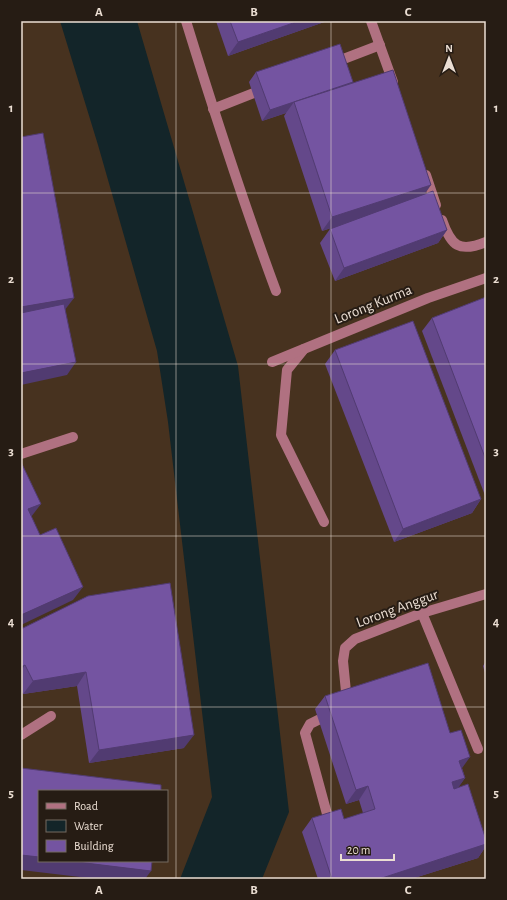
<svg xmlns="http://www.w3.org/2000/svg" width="507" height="900" font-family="'Alegreya Sans',sans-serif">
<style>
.water{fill:#132529}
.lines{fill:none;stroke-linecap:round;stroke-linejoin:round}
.minor{stroke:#b07181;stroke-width:10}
.wall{fill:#64488a}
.shaded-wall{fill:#513b71}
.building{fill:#7454a1;stroke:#513b71}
.grid{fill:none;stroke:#ebded3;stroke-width:1;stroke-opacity:0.55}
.labels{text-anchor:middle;stroke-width:4;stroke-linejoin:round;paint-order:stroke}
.street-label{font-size:15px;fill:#ebded3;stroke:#261c14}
.neatline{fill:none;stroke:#ebded3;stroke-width:1.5}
.grid-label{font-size:13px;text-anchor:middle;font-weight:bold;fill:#ebded3}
</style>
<rect width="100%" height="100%" fill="#47321f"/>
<polygon class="water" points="60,21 137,21 238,366 289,812 262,879 180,879 212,797 168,422 157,351 98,145"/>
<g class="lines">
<g class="minor">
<path d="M186,21C214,112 243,202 276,291"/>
<polyline points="371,21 393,82"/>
<polyline points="333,63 380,45"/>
<polyline points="213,109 264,89"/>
<polyline points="426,175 436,205"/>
<path d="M442,220C451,246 459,253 486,242"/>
<polyline points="304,349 287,370 281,435 324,522"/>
<polyline points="272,362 428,298 486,278"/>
<polyline points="21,454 73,437"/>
<polyline points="422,613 478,749"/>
<polyline points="347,702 343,661 345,648 355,639 422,613 486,594"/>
<polyline points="21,735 51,716"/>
<polyline points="330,825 305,733 310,724 330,714"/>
</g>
</g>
<g class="wall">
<polygon points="216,21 327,21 228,56"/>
<polygon points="256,72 352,83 447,230 438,243 335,281 320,243 330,229 356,220 322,231 284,116 286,113 262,121 249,82"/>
<polygon points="486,297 486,498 422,331 432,318"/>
<polygon points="335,350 481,499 472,513 394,542 325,364"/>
<polygon points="88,596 184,748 89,763 77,686 23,694 21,690 21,629"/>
<polygon points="486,661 486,676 483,666"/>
<polygon points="325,696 462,768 465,778 458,787 486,840 486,846 478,858 411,879 318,879 302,832 312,818 344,819 363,813 359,800 346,804 315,709"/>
</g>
<g class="shaded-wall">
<polygon points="299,21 327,21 228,56 238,42"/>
<polygon points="353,82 345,93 294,102 286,113 262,121 270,110"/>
<polygon points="431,185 422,198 322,231 332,217"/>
<polygon points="447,230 438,243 335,281 344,268"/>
<polygon points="74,298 64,311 21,319 21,307"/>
<polygon points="76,362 67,375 21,385 21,373"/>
<polygon points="481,499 472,513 394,542 403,529"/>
<polygon points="41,504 31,517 28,509"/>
<polygon points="83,587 73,600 21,625 21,615"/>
<polygon points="25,665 21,671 21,667"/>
<polygon points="86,672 77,686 23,694 33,681"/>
<polygon points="194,735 184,748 89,763 99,750"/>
<polygon points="470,757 460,771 459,761"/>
<polygon points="465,778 456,791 442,796 452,782"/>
<polygon points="368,786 359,800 346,804 356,790"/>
<polygon points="486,844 486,846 478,858 411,879 379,879"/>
<polygon points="21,855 39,857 39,861 69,861 151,871 145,879 97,879 21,870"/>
</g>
<g class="building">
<polygon points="230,21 299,21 238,42"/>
<polygon points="340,44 353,82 270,110 256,72"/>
<polygon points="393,70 431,185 332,217 294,102"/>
<polygon points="43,133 74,298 21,307 21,137"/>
<polygon points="433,191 447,230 344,268 330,229"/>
<polygon points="486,297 486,460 432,318"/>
<polygon points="64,304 76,362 21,373 21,313"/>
<polygon points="413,321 481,499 403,529 335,350"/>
<polygon points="21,462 41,504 28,509 40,535 56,528 83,587 21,615"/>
<polygon points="170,583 194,735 99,750 86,672 33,681 25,665 21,667 21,629 88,596"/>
<polygon points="428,663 450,733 461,730 470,757 459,761 465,778 452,782 454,789 468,784 486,840 486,844 379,879 332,879 312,818 341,809 344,819 375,809 368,786 356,790 325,696"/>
<polygon points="21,768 161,785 161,791 39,791 39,857 21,855"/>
<polygon points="69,861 152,861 151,871"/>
</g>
<path class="grid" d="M176,21V879M331,21V879M21,193H486M21,364H486M21,536H486M21,707H486"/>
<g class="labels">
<g class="street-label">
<text transform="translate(373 304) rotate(-22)" y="5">Lorong Kurma</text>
<text transform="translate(397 608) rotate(-20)" y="5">Lorong Anggur</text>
</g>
</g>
<rect width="507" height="900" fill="none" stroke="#261c14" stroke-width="44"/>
<rect x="38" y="790" width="130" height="72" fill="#261c14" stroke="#756a60"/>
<rect x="46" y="803" width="20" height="6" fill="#b07181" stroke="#756a60"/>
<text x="74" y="810" font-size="12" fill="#ebded3">Road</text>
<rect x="46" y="820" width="20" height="12" fill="#132529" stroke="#756a60"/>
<text x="74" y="830" font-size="12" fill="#ebded3">Water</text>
<rect x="46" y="840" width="20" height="12" fill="#7454a1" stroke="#756a60"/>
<text x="74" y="850" font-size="12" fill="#ebded3">Building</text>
<g transform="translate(449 58)" stroke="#261c14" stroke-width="3" paint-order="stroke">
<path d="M0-3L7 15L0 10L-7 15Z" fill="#ebded3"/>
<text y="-6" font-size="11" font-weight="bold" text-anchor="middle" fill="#ebded3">N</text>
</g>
<path d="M341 854v6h53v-6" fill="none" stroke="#ebded3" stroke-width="2"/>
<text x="347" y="854" font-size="12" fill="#ebded3" stroke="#261c14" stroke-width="3" paint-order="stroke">20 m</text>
<rect x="22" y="22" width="463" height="856" class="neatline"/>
<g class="grid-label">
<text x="99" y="16">A</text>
<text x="254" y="16">B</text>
<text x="408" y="16">C</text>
<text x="11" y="112">1</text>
<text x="496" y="112">1</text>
<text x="11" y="283">2</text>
<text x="496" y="283">2</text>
<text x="11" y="455">3</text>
<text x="496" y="455">3</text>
<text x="11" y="626">4</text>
<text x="496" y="626">4</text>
<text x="11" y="797">5</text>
<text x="496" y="797">5</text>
<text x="99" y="894">A</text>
<text x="254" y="894">B</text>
<text x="408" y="894">C</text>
</g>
</svg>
